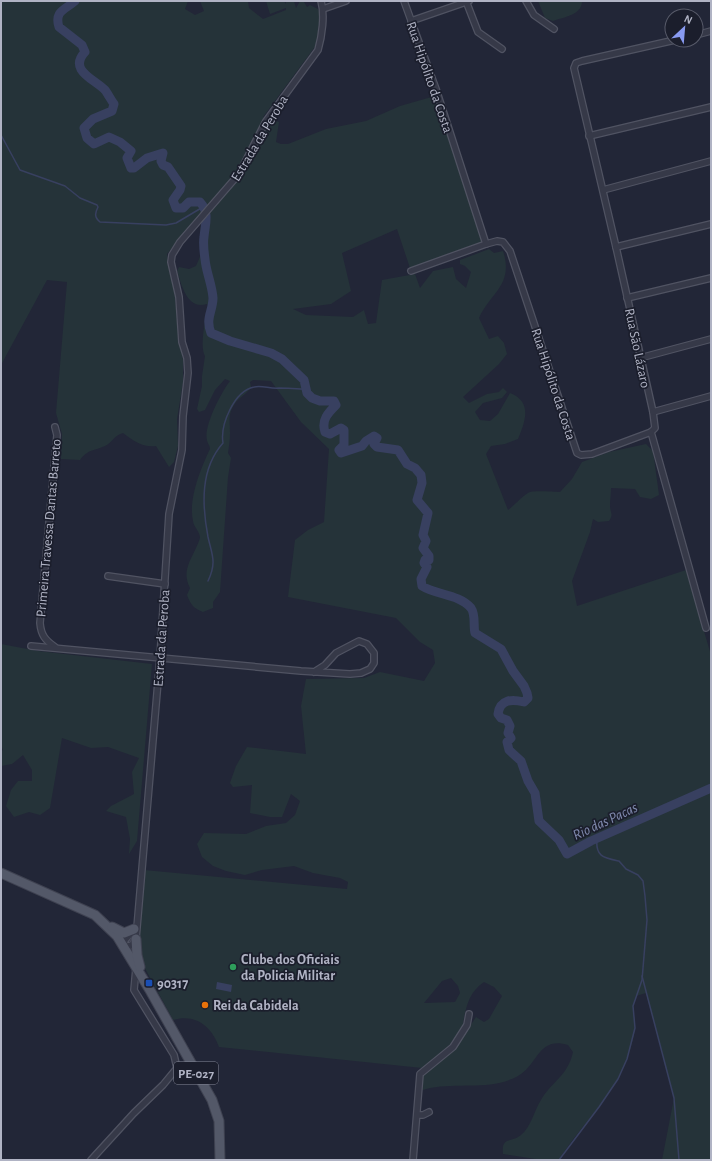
<svg xmlns="http://www.w3.org/2000/svg" width="712" height="1161" font-family="'Alegreya Sans',sans-serif">
<style>
.green{fill:#253339;fill-rule:evenodd}
.water{fill:#384060}
.lines{fill:none;stroke-linecap:round;stroke-linejoin:round}
.stream{stroke:#384060;stroke-width:1.5}
.river{stroke:#384060;stroke-width:9}
.street-casing{stroke:#505362;stroke-width:8}
.primary-casing{stroke:#3f4251;stroke-width:11}
.street{stroke:#363948;stroke-width:5.5}
.primary{stroke:#535868;stroke-width:9}
.leisure-dot{fill:#2e9e5b;stroke:#1b1e2c;stroke-width:1.5}
.transit-dot{fill:#1a4fb4;stroke:#1b1e2c;stroke-width:1.5}
.food-dot{fill:#e8710a;stroke:#1b1e2c;stroke-width:1.5}
.labels{text-anchor:middle;stroke-width:3.5;stroke-linejoin:round;paint-order:stroke}
.shield{fill:#1b1e2c;stroke:#838696;stroke-width:1}
.shield-label{font-size:13px;font-weight:bold;fill:#b0b3c4}
.street-label{font-size:14px;fill:#b0b3c4;stroke:#1b1e2c}
.poi-label{font-size:14px;font-weight:bold;fill:#b0b3c4;stroke:#1b1e2c;text-anchor:start}
.water-label{font-size:15px;font-style:italic;fill:#818baf;stroke:#1b1e2c}
</style>
<rect width="100%" height="100%" fill="#222637"/>
<g class="green">
<path d="M1,1H188L185,9L195,15L204,11L200,1H248L249,8L263,19L286,10V8L270,14L266,1H284L286,4V1H294L296,8L300,1L304,2L307,7L310,5L318,9L320,14L317,44L263,117L279,122L276,142L281,144H288L326,129L366,121L400,106L435,96L483,243L410,268L397,229L342,253L351,291L331,304L293,309L306,315L353,317L364,310L368,324L376,323L382,280L415,274L420,288L433,271L453,267L456,279L466,288L471,272L465,266L460,264V260L489,249L494,253L503,251C514,285 491,292 479,318L489,339L498,336L504,343L507,354L499,364L463,397L469,403L487,394L499,392L503,388L507,392L502,398L483,403L475,412L480,420L490,421L498,414L510,393C533,402 525,422 518,439L505,444L491,446L486,454L508,510C515,505 521,497 528,493C533,490 553,492 560,492L572,479L582,462L609,452L646,444L653,451L659,495L651,499L640,497L635,489L611,488C611,494 610,499 610,505C610,513 614,514 609,521L598,522L593,519L590,532L572,581L577,606L686,570L711,655V1160H662L674,1098L646,993L636,996C631,1006 635,1016 635,1026C635,1036 630,1049 627,1059C613,1098 580,1125 559,1160H542L503,1154C501,1136 512,1143 521,1135C531,1127 534,1111 541,1100C551,1082 568,1076 573,1052L568,1045C538,1036 538,1065 518,1076C490,1091 460,1082 430,1088C425,1089 421,1091 416,1092L417,1073L422,1068L219,1047C212,1027 196,1013 173,1020L141,961L139,945L144,870L347,889L348,882L340,878L313,873L294,866L262,870L245,875L226,871L213,866L202,857L197,844L204,833L246,834L266,826L286,823L295,815L300,801L291,794L282,817H270L250,813L252,785L233,787L230,783L236,766L247,747L306,754L301,706L306,679L364,678L380,672L424,681L435,663L433,650L420,642L396,618L288,597L295,540L308,530L324,522L329,449L301,422L271,381L253,380L250,382L251,387C247,394 240,397 236,402C227,415 230,420 230,433C230,440 229,446 228,453L231,458L228,477L220,592L213,602V608L203,612C193,608 191,605 187,595L190,588C180,569 194,557 200,538C200,531 194,528 193,521C188,499 201,468 210,449C210,445 207,443 207,440C203,427 222,391 230,381L225,379L215,390L205,410L199,412L197,409L202,386V376L205,356C199,347 206,318 208,306L207,304C187,311 181,283 177,271L179,267L189,269L196,266C198,261 201,256 201,251C203,237 195,224 209,215L207,206L167,254L175,296L178,332L183,360V382L177,419L178,446L174,462L169,467L156,446C144,448 133,441 123,433C113,436 113,442 105,446C94,451 88,449 80,460L61,459L62,434L56,413L67,282L47,280L1,365ZM451,978L458,986L460,993L455,1002L424,1003L442,981ZM484,982L494,987L502,996L489,1019L484,1022L476,1017L470,1026L463,1023C466,1007 469,992 484,982Z"/>
<path d="M538,1H582C582,15 564,17 553,21L545,18Z"/>
<polygon points="1,644 38,651 152,664 137,841 129,854 130,839 126,817 106,811 111,806 134,794 132,772 139,758 108,747 91,748 62,738 50,808 40,815 29,812 14,817 6,806 11,790 18,781 32,781 32,770 23,755 12,764 1,766 1,751 3,750 1,745"/>
</g>
<polygon class="water" points="217,982 232,985 231,992 216,989"/>
<g class="lines">
<g class="stream">
<path d="M1,135L20,170L65,186L80,198L97,205L98,207C95,213 94,217 100,222L166,225L176,223L203,207"/>
<path d="M208,581C217,562 212,555 208,537C202,505 200,469 223,443C220,425 234,391 254,387C262,385 270,389 279,388C288,388 297,389 307,389"/>
<polyline points="642,976 674,1098 679,1160"/>
<path d="M559,1160L599,1107L618,1079L627,1059L635,1028L633,1006L642,980L647,920L645,896L643,881L638,875L626,869L619,861C604,858 595,857 597,838"/>
</g>
<path class="river" d="M75,1C65,10 54,11 59,27L82,45L85,52C68,70 94,79 105,90C108,94 111,100 114,104L112,111L93,119L84,128L87,138L94,144L109,137L120,142L131,151L127,158L131,168H134L147,158L163,153L161,161L163,165L168,167L181,186L180,190L173,200L176,208H183L189,202H200C210,213 205,224 204,237C203,243 204,252 205,259C206,272 212,284 213,298C213,311 205,318 211,333L230,341L271,353L282,359L304,380L307,393L312,398L320,401H334L336,405C328,413 321,420 325,432L330,434L341,428L344,430V445L339,450L341,453L362,446L366,441L374,436L377,438L374,444L377,447L398,450L407,464L415,468L421,475L422,483L417,500L428,513L423,535L426,541L423,548L429,556V560H425L424,563L427,567L421,579L422,586C436,595 459,594 471,608C476,615 473,626 475,633L501,649L513,671L524,686L527,693L528,698L524,702C512,699 500,699 498,714L501,718L507,720L510,726L508,733L511,738L507,742L509,750L521,761L528,781L535,793L539,821L559,840L567,854L591,841L711,788"/>
<g class="street-casing">
<g id="street">
<polyline points="404,1 436,89 486,244"/>
<polyline points="466,1 478,32 502,49"/>
<polyline points="526,1 534,15 554,29"/>
<polyline points="323,9 346,1"/>
<polyline points="411,21 469,1"/>
<polyline points="696,35 711,31"/>
<polyline points="675,40 582,61 576,63 574,68 616,247 653,412 655,428 651,432 706,628"/>
<polyline points="589,136 711,107"/>
<polyline points="603,190 711,161"/>
<polyline points="616,247 711,224"/>
<polyline points="411,271 486,244 497,241 503,242 510,251 577,453 581,455 592,454 651,432"/>
<polyline points="627,298 711,278"/>
<polyline points="640,358 711,339"/>
<polyline points="653,412 711,396"/>
<path d="M55,427L57,435L40,623C41,635 45,640 55,647"/>
<polyline points="108,576 165,584"/>
<polyline points="31,646 301,671 350,674 361,673 370,669 374,663 374,653 367,644 359,641 336,653 325,665 314,672"/>
<polyline points="122,944 134,929"/>
<path d="M125,947L132,945L136,939L160,658L169,514L182,450L183,416L188,373L187,358L182,342L179,297L171,262L172,255L180,242L239,174L266,121L318,50C322,36 325,15 321,1"/>
<polyline points="417,1115 423,1115 429,1112"/>
<polyline points="91,1160 134,1113 163,1085 177,1068 174,1055 134,990 136,968"/>
<polyline points="413,1160 420,1074 453,1047 467,1025 469,1014"/>
</g>
</g>
<g class="primary-casing">
<g id="primary">
<polyline points="1,873 95,915 117,936 151,992 212,1100 219,1121 220,1160"/>
<polyline points="112,927 124,933 134,929"/>
<polyline points="136,939 137,955 140,967"/>
</g>
</g>
<use href="#street" class="street"/>
<use href="#primary" class="primary"/>
</g>
<circle class="leisure-dot" cx="233" cy="967" r="4"/>
<rect class="transit-dot" x="145" y="979" width="8" height="8" rx="2"/>
<circle class="food-dot" cx="205" cy="1005" r="4"/>
<g class="labels">
<rect class="shield" x="174" y="1062" width="44" height="22" rx="3"/>
<g class="shield-label">
<text x="196" y="1078">PE-027</text>
</g>
<g class="street-label">
<text transform="translate(430 77) rotate(71)" y="5">Rua Hipólito da Costa</text>
<text transform="translate(259 138) rotate(-59)" y="5">Estrada da Peroba</text>
<text transform="translate(638 348) rotate(78)" y="5">Rua São Lázaro</text>
<text transform="translate(554 384) rotate(72)" y="5">Rua Hipólito da Costa</text>
<text transform="translate(48 528) rotate(-85)" y="5">Primeira Travessa Dantas Barreto</text>
<text transform="translate(161 638) rotate(-86)" y="5">Estrada da Peroba</text>
</g>
<g class="poi-label">
<text x="241" y="964">Clube dos Oficiais<tspan x="241" dy="16">da Policia Militar</tspan></text>
<text x="157" y="988">90317</text>
<text x="213" y="1010">Rei da Cabidela</text>
</g>
<g class="water-label">
<text transform="translate(605 821) rotate(-25)" y="5">Rio das Pacas</text>
</g>
</g>
<rect width="712" height="1161" fill="none" stroke="#b0b3c4" stroke-width="4"/>
<g transform="translate(684 28) rotate(26)"><circle r="19" fill="#1b1e2c" stroke="#575a69"/>
<path d="M0-3L7 15L0 10L-7 15Z" fill="#889af1"/>
<text y="-6" font-size="11" font-weight="bold" text-anchor="middle" fill="#b0b3c4">N</text>
</g>
</svg>
